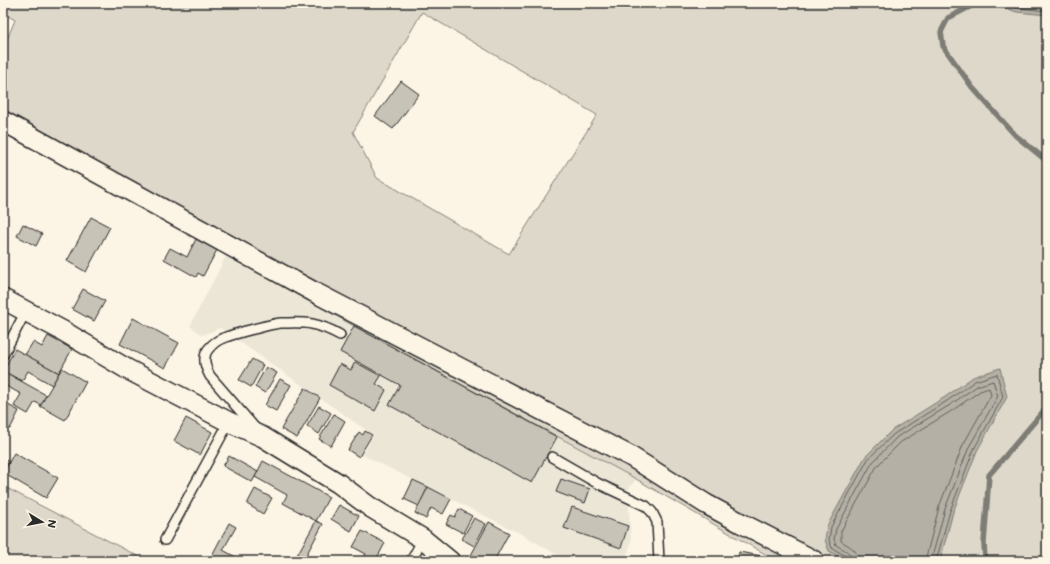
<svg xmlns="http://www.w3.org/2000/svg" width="1050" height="564" font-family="Mali,sans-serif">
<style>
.built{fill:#ece6d7}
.green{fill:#ded8ca;stroke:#84827a;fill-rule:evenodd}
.water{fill:#b4b0a5;stroke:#7d7b74}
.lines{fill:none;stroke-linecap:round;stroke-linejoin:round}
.shore{stroke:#62605c;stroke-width:1}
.stream{stroke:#7d7b74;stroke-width:5.5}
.building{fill:#c8c3b7;stroke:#2b2b2b}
.service-casing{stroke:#2b2b2b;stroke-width:12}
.minor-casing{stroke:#2b2b2b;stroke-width:22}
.service{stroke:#fcf5e5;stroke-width:9}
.minor{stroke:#fcf5e5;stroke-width:19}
</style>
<rect width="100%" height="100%" fill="#fcf5e5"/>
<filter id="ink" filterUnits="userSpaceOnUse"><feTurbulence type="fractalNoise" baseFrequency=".025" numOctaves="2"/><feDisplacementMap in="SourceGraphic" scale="8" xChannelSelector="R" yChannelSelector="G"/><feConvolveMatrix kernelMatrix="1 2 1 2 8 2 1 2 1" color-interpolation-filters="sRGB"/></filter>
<g filter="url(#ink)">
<polygon class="built" points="227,254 636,479 628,490 631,542 625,561 568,561 523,535 363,455 373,435 220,328 202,335 190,326"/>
<g class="green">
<path d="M3,3H1047V561H777L636,479L354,326L3,128V49L15,20L3,13ZM422,12L597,115L509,254L377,178L353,132Z"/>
<polygon points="3,486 147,561 3,561"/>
</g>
<g class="water">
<polygon points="988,3 1047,3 1047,15 1017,12"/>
<polygon points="1000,368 1007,397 977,451 953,512 940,561 846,561 829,551 825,540 827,526 865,457 892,430 945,397 973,377"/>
</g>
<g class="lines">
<g class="shore">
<polyline points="999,3 1018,8 1047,11"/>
<polyline points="847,561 846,556 832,548 829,540 831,527 868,459 894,434 947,401 975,381 997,374 1003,397 974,449 950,511 936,561"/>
<path d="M852,561C852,551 843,550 836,545L834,539L836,529L872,463L897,437L950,405L977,386L993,381L998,396L969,447L945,509L931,561"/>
<path d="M858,561C858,549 850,547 841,541V531L877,466L901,442L953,410L980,391L989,388L991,395L963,445L939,507L925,561"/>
</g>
<g class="stream">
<polyline points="977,3 948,18 941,32 943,46 972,87 1015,135 1047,161"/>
<polyline points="985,561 984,543 989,475 1047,407"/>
</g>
</g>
<g class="building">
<polygon points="401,81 419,94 393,129 375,116"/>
<polygon points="91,217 110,227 86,272 67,261"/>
<polygon points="23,224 42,234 36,246 17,236"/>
<polygon points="196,239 217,250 203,276 198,273 196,277 164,259 170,248 187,257"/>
<polygon points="83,289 105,301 94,321 72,309"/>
<polygon points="133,318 179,343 165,368 120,344"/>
<polygon points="354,326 557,437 532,483 389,405 400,385 340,352"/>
<polygon points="48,336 72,349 59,373 25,355 33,342 42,347"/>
<polygon points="15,349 59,373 52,385 28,371 22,381 3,371"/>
<polygon points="252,359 263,365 251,387 239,380"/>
<polygon points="355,362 381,376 376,384 386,390 375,411 329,385 340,364 351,370"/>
<polygon points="266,367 277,373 265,393 255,387"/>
<polygon points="62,368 86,382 65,420 40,406"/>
<polygon points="3,371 46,395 41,405 35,402 28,414 14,406 21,394 6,386 3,392"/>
<polygon points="280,379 291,385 276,411 265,405"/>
<polygon points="305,388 320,398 297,438 281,429"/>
<polygon points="3,402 19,411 10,429 3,425"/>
<polygon points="319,406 331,413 319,434 307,426"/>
<polygon points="334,414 345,421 331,446 319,439"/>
<polygon points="186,418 212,432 200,455 174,441"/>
<polygon points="365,431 372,435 359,457 348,450 359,432 363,435"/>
<polygon points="14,453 58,478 46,498 3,473"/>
<polygon points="229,456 258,472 252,482 223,466"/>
<polygon points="3,458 9,462 4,471 3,471"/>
<polygon points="263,461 329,497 316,521 283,503 287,495 255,477"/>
<polygon points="561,479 590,489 585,503 556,492"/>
<polygon points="413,480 428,487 419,506 404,499"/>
<polygon points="428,487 451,499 443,514 431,508 426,519 415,513"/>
<polygon points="255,489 272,498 263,514 247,504"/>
<polygon points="339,505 359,516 351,531 331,519"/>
<polygon points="572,507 628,526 621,548 564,528"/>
<polygon points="459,509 472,516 463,533 446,524 451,515 455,517"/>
<polygon points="474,518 486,524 474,546 462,539"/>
<polygon points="316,521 323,524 303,561 296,557"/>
<polygon points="489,522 509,533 494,561 478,561 470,557"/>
<polygon points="229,523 236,527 223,550 243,561 209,561"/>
<polygon points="362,531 385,543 376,560 378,561 362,561 366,554 353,547"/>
<polygon points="739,552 762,556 761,561 738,561"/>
</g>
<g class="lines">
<g class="service-casing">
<g id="service">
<polyline points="3,355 26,311"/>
<path d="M255,428L210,376C206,369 203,361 206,353C208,348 215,342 219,340C228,335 271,324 281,323C291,323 302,322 312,324C322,326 331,330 340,335"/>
<polyline points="552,457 597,483 646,506 652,512 657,522 659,561"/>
<polyline points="165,540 229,422"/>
<polyline points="411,561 423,539"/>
</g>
</g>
<g class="minor-casing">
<g id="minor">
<polyline points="3,121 314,292 630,456 706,504 741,523 815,561"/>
<polyline points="3,299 63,331 127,369 229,422 263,437 338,483 370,507 423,539 450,561"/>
</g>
</g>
<use href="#service" class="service"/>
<use href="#minor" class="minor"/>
</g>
</g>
<rect width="1050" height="564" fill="none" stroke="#fcf5e5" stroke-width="16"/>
<rect x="8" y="8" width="1034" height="548" fill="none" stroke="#2b2b2b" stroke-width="1.5" filter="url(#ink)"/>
<g transform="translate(42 522) rotate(100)" stroke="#fcf5e5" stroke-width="3" paint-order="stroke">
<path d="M0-3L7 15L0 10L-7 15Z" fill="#2b2b2b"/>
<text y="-6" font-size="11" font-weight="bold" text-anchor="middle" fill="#2b2b2b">N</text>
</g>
</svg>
